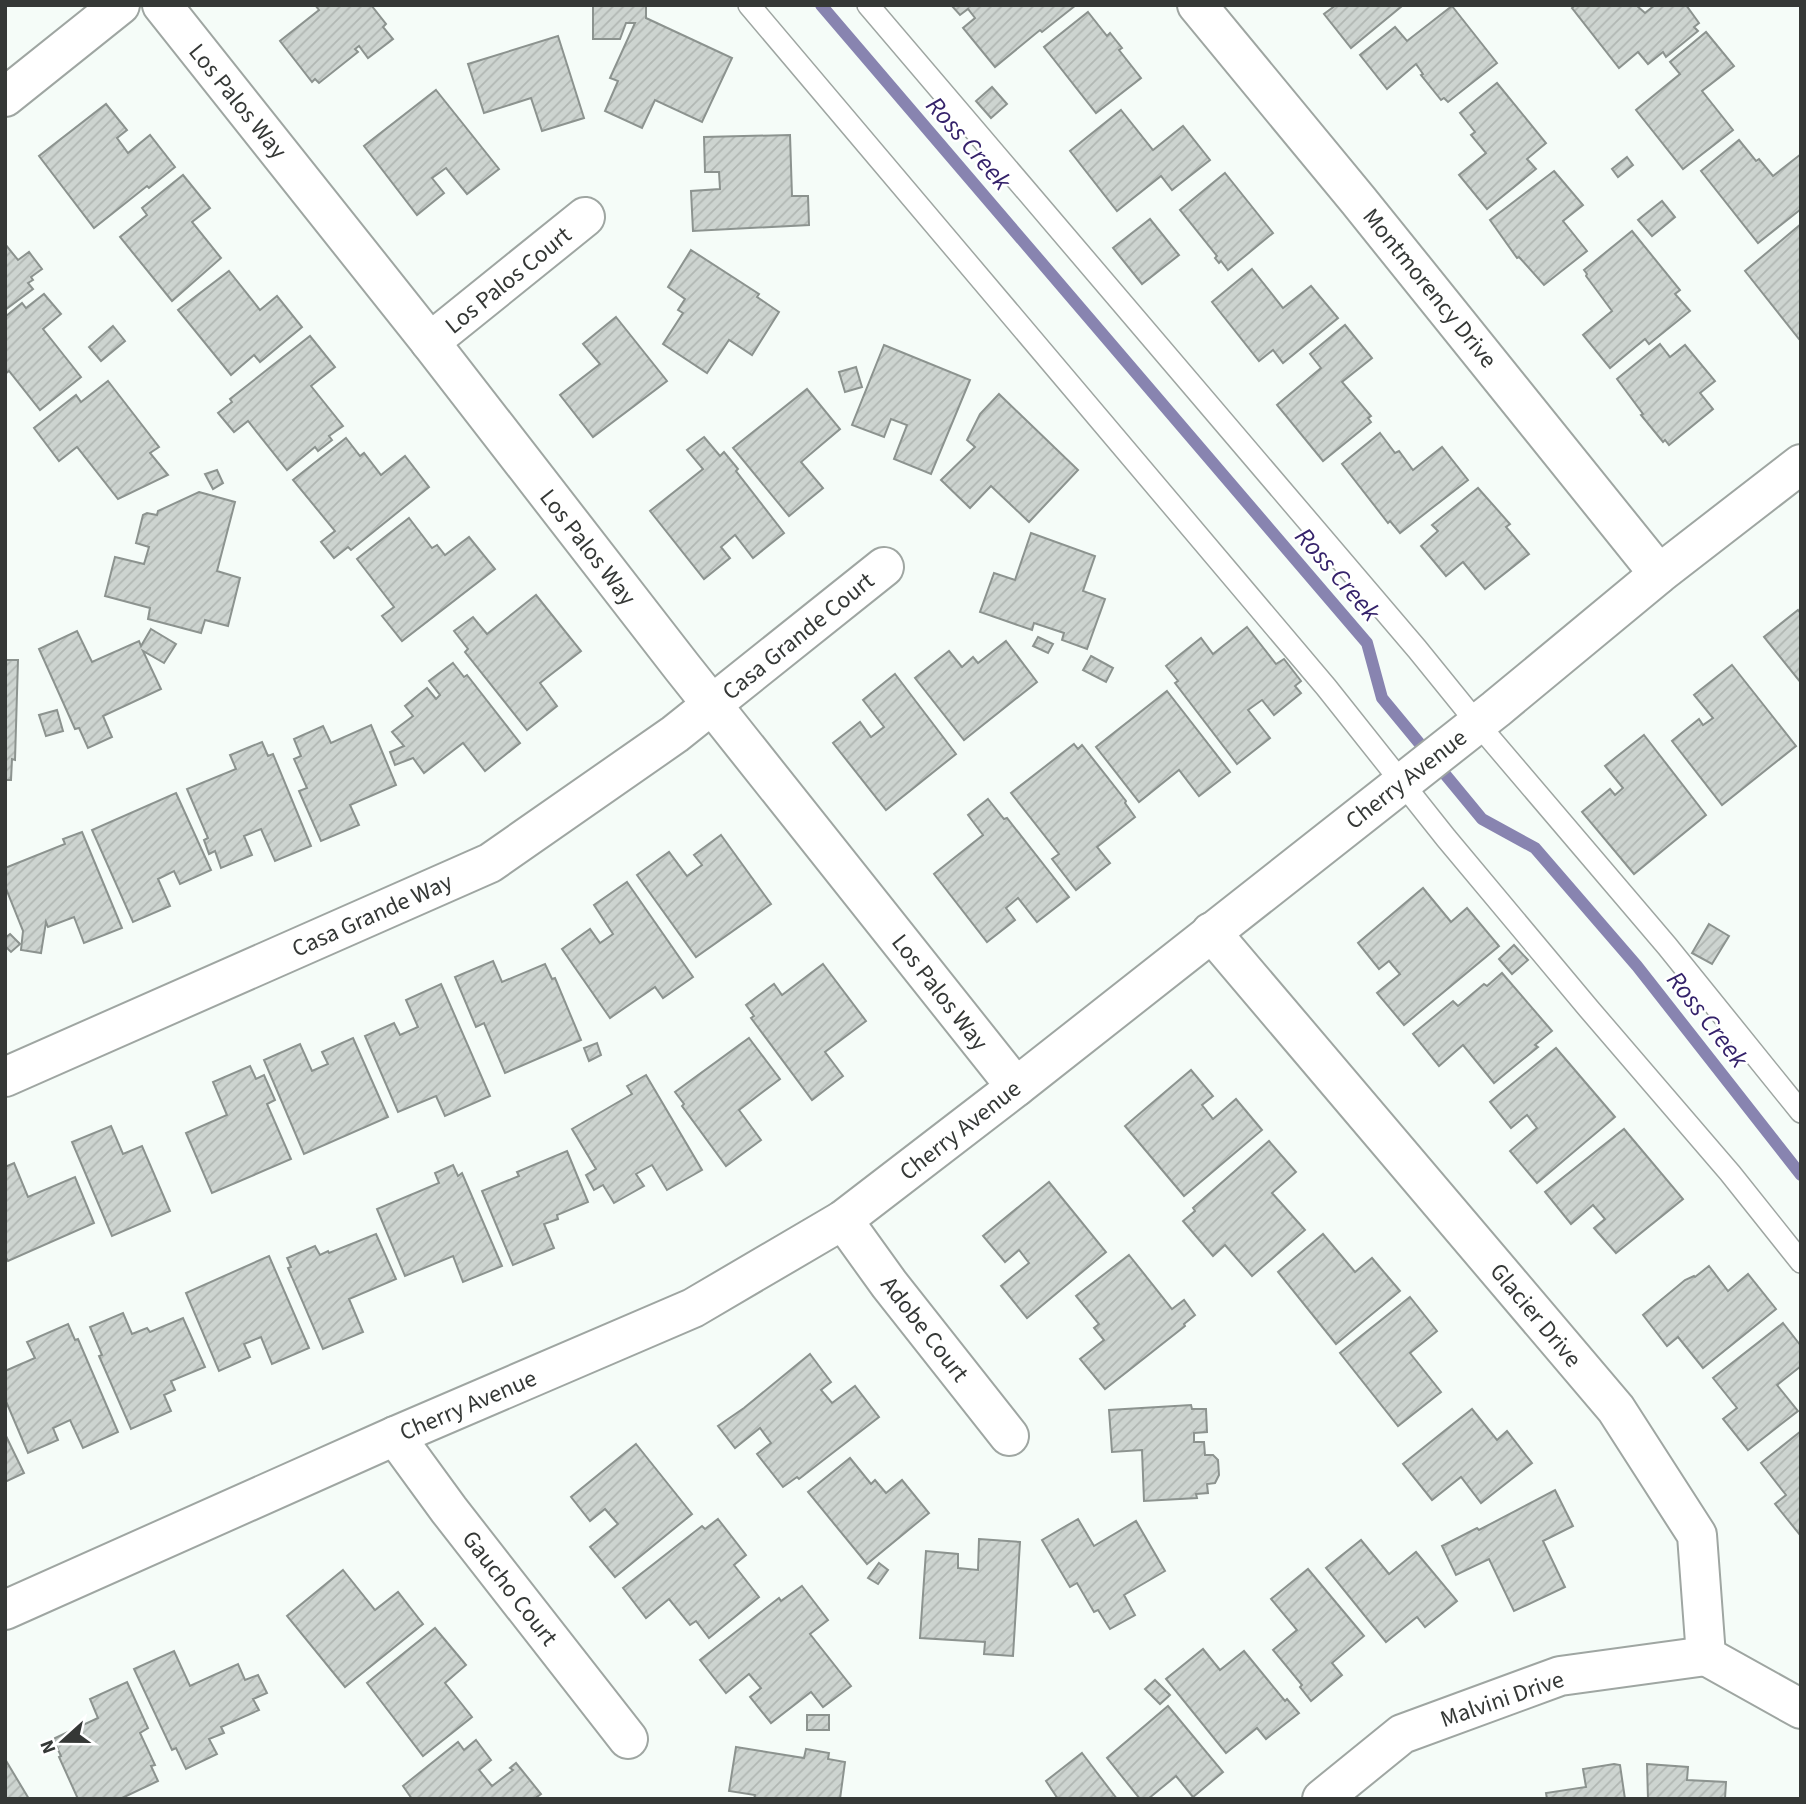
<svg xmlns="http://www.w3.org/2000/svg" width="1806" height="1804" font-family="'Source Sans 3',sans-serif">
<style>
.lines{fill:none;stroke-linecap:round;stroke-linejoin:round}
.stream{stroke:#8884b0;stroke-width:12}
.building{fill:url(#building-hatch);stroke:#8c938f;stroke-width:2}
.lane-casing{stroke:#9fa6a2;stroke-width:24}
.street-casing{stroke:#9fa6a2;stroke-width:42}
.secondary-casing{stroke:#9fa6a2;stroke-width:42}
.lane{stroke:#fff;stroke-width:21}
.street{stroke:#fff;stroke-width:38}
.secondary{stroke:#fff;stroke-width:38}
.labels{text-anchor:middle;stroke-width:5;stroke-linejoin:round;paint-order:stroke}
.street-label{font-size:24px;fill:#353836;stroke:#fff}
.water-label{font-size:26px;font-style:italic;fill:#34226a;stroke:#fff}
</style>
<defs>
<pattern id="building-hatch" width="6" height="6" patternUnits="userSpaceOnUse" patternTransform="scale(1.75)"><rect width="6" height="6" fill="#cdd4d0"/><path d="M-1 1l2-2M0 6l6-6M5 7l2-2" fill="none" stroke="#b1b7b3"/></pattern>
</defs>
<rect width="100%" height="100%" fill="#f5fcf8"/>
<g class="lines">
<polyline class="stream" points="821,5 1367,643 1382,698 1482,819 1535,848 1637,966 1801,1175"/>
</g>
<g class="building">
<polygon points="315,5 371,5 386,24 383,27 393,39 368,58 359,46 355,49 358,52 319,83 315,79 312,82 280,41 319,10"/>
<polygon points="593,5 646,5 646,18 732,58 702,122 655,100 642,128 605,111 618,81 610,78 635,23 626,23 620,39 593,39"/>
<polygon points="951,5 1076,5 1042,32 1040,30 995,67 963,28 975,18 968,9 960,15"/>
<polygon points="1336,5 1402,5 1402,6 1351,48 1324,14"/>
<polygon points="1575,5 1636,5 1645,13 1655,5 1686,5 1699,23 1694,27 1698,31 1666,57 1663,52 1648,64 1638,52 1619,68 1572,8"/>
<polygon points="1452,6 1497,63 1448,102 1444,98 1441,100 1421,75 1423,74 1416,64 1387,89 1360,55 1395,27 1407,41"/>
<polygon points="1088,12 1107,36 1110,33 1122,48 1119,50 1141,78 1096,113 1044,47"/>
<polygon points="1706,32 1734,66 1702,91 1733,130 1683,169 1636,110 1680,74 1670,62"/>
<polygon points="558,36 584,118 542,131 531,98 484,113 468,64"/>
<polygon points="1497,83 1546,143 1527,159 1536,169 1487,209 1459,175 1486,153 1471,135 1475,132 1460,113"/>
<polygon points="992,87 1007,104 991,118 976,101"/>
<polygon points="436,90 499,169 467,194 446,168 432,178 444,193 417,215 364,146"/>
<polygon points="106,104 127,130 117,138 128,153 150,135 175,167 149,188 147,186 94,228 39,156"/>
<polygon points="1121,110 1153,150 1183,126 1210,160 1172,190 1161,176 1117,211 1070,151"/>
<polygon points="790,135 792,196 808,196 809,225 693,231 691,191 720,189 719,172 705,172 704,137"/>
<polygon points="1739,140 1756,161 1759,159 1773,176 1801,154 1801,209 1758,243 1701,171"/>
<polygon points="1627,157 1633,165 1618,177 1612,169"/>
<polygon points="1554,171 1583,205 1563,221 1587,251 1544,285 1519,257 1517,258 1490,220"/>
<polygon points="1225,173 1273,233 1228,270 1221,261 1219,263 1215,258 1217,256 1180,210"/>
<polygon points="183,175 210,208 192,222 221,258 172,301 120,237 147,215 142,208"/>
<polygon points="1662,201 1675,217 1652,236 1638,220"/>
<polygon points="1150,219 1179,255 1142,284 1113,248"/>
<polygon points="1801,224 1801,338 1799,339 1745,271"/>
<polygon points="1632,231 1680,290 1675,294 1690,311 1649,344 1645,339 1610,368 1583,335 1612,311 1586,276 1587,274 1584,270"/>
<polygon points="5,244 18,260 29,252 42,269 31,277 33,280 28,283 33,289 5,310"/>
<polygon points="691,250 759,294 757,297 779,312 752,355 729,340 707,373 663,344 683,313 678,310 685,299 668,287"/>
<polygon points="1252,269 1283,308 1311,286 1338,318 1283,363 1273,350 1259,361 1212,302"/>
<polygon points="229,271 260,310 277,296 302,327 260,362 254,355 231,375 178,310"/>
<polygon points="44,294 61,314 43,329 81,377 40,410 9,371 5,374 5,317 22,303 26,308"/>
<polygon points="616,317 667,381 593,437 560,395 600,364 583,344"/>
<polygon points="1345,325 1372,358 1342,382 1371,416 1368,418 1371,422 1323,461 1277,405 1321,368 1310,354"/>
<polygon points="113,326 125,341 101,361 89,347"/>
<polygon points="310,336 335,367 311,386 343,426 329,436 332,440 318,451 315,447 287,470 248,421 234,432 218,413 232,402 230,399"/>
<polygon points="1660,344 1670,357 1685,345 1715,381 1700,393 1713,409 1669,445 1665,440 1663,442 1641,415 1643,414 1617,379"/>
<polygon points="884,345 970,380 931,474 894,459 907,425 891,419 884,437 852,425"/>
<polygon points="856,367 862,387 845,392 839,372"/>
<polygon points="108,381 159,447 150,453 168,475 118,499 77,447 59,461 34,428 76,395 81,402"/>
<polygon points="807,389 840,429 801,462 823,488 789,516 733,448"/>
<polygon points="999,394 1078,470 1029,522 991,486 970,508 941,480 975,447 967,440 980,414"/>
<polygon points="1380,433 1395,453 1399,451 1413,470 1442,447 1468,480 1400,533 1390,521 1388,523 1342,464"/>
<polygon points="704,437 720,456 724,452 738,469 736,471 784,533 753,558 735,535 721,547 730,558 704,579 650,511 703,469 687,450"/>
<polygon points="346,438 360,456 364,453 381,475 405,456 429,487 351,550 348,547 334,558 321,542 335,531 293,480"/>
<polygon points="217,470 223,483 213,489 205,474"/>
<polygon points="1478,488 1510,524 1506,527 1529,554 1485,589 1463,562 1446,576 1421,546 1438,531 1432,525"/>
<polygon points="199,492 235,502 217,571 240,578 228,626 205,620 201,633 148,619 150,608 105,596 115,557 144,564 149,547 136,543 143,515 147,513 157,515 158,511"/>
<polygon points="409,518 432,548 437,545 445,555 469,537 495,569 402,641 382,616 394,607 357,559"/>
<polygon points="1031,533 1095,556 1083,591 1105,599 1087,649 1062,640 1064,633 1034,623 1032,630 980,612 994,573 1015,580"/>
<polygon points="536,595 581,651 540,683 557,706 527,730 465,652 468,649 454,631 473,617 487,634"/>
<polygon points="1798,610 1801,614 1801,683 1764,637"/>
<polygon points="1247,627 1276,664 1284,659 1301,681 1295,686 1301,693 1274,715 1262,700 1248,710 1270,738 1237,764 1175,683 1178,681 1166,666 1201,638 1213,654"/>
<polygon points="151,629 176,644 164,663 143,651 161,689 103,716 112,737 88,748 79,728 75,729 39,649 77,631 92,662 139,641 141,646"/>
<polygon points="1038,637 1053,644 1048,653 1033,646"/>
<polygon points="1006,641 1037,682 964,740 915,678 949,651 962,667 973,657 978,663"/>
<polygon points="1091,656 1113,668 1106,682 1083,670"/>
<polygon points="5,660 18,660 15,760 12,759 11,780 5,780"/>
<polygon points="453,663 464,677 467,675 520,743 485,771 463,743 424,773 413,758 395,765 390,752 404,746 392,732 413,716 405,706 427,688 436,699 440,695 429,681"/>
<polygon points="1732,665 1796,746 1722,805 1672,741 1699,719 1703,725 1713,718 1694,695"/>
<polygon points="895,674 956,754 886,810 833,743 860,722 871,737 884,727 863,700"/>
<polygon points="1167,691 1230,772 1199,796 1179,770 1139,802 1096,747"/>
<polygon points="57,710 63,731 46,736 39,715"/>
<polygon points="371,725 396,785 350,805 359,825 321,841 299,791 307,788 294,759 301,756 294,739 323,726 331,743"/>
<polygon points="1644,735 1706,815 1634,874 1582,812 1610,789 1615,795 1623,788 1605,766"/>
<polygon points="262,742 268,756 273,754 311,846 275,861 261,829 244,836 252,855 221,868 215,851 209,854 204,840 208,838 187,789 236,769 230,755"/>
<polygon points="1074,744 1078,749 1082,745 1126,801 1125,803 1135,817 1097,847 1110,863 1076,890 1052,859 1059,854 1011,793"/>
<polygon points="176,793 211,870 180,884 174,871 158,879 170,906 133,922 92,830"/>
<polygon points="988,799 1004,819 1007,818 1069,897 1037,922 1018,898 1006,908 1015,920 987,942 934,874 983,835 968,815"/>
<polygon points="82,832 122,928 84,943 74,917 48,927 46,922 41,953 21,950 23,931 5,886 5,868 65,844 63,839"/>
<polygon points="721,835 771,904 696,957 637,875 669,852 687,876 702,865 694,855"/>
<polygon points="627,882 693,977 663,998 655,987 610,1018 562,949 590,929 600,943 613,934 594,905"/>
<polygon points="1423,888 1451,922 1467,908 1499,946 1404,1025 1377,993 1400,974 1389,961 1379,969 1358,943"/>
<polygon points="1709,924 1729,936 1712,964 1692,953"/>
<polygon points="10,934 20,944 11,952 5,946 5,938"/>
<polygon points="1514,945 1528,960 1512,974 1499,959"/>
<polygon points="493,961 502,982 545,964 552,979 555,978 581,1040 505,1073 484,1023 476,1027 455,977"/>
<polygon points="823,964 866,1021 825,1052 843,1076 812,1100 751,1018 754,1016 746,1005 774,984 782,995"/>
<polygon points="1502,973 1552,1031 1535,1045 1538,1047 1494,1083 1463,1045 1439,1066 1413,1034 1453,1001 1458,1006 1484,984 1487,986"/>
<polygon points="441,984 490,1096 445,1116 436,1096 398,1112 365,1036 394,1023 400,1035 418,1027 406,1000"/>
<polygon points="353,1038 388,1117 304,1154 264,1060 300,1044 312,1071 328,1064 322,1052"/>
<polygon points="749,1038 780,1079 739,1110 761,1140 726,1166 682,1106 684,1104 675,1092"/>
<polygon points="597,1043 601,1055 589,1061 584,1048"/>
<polygon points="1556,1048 1615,1117 1537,1183 1510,1151 1537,1128 1527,1115 1511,1128 1490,1102"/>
<polygon points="250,1066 256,1079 264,1075 275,1100 267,1104 291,1159 212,1193 186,1133 227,1115 213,1082"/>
<polygon points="1191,1070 1213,1096 1202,1105 1213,1119 1236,1099 1262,1130 1184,1196 1125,1126"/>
<polygon points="646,1075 702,1170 667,1190 652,1165 636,1174 644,1186 614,1203 603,1185 594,1190 586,1175 596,1169 572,1129 632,1094 627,1086"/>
<polygon points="111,1126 123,1154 142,1146 170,1211 112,1236 72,1142"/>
<polygon points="1624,1129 1683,1199 1616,1253 1594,1228 1605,1219 1593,1205 1571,1224 1545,1192"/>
<polygon points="1269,1141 1296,1172 1272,1193 1305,1230 1252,1276 1225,1245 1213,1256 1183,1221 1195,1211 1193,1208"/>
<polygon points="567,1151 588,1202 557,1215 558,1219 544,1224 554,1248 513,1265 482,1191 519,1176 517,1172"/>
<polygon points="14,1163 28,1197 75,1177 94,1223 8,1261 5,1256 5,1167"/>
<polygon points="453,1165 458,1176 462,1173 502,1266 463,1282 453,1256 405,1276 377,1209 439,1183 435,1173"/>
<polygon points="1049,1182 1106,1252 1027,1318 1001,1286 1029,1263 1019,1250 1005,1262 983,1236"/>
<polygon points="376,1234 396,1279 349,1299 363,1332 323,1349 288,1268 291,1267 287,1258 315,1246 320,1255 328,1251 329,1253"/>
<polygon points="1323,1234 1355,1272 1372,1258 1400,1291 1336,1344 1278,1272"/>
<polygon points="1129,1255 1172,1309 1184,1300 1195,1315 1184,1324 1185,1326 1105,1389 1080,1359 1104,1340 1094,1328 1099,1324 1076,1296"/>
<polygon points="269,1256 309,1348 272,1364 261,1337 244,1344 250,1357 219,1371 186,1293"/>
<polygon points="1709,1266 1728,1291 1748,1274 1776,1309 1703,1368 1678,1337 1667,1346 1643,1315 1685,1280 1694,1276 1695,1277"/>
<polygon points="1410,1297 1437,1331 1410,1353 1441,1392 1398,1426 1340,1353"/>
<polygon points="123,1313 132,1334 147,1328 150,1332 183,1318 205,1367 171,1381 175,1390 164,1395 171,1411 131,1429 99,1356 102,1355 90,1327"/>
<polygon points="1783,1323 1801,1346 1801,1366 1777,1385 1798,1411 1748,1450 1723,1419 1737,1408 1713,1378"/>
<polygon points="68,1324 75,1340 78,1339 118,1432 83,1448 70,1420 53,1428 58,1440 28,1453 5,1399 5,1371 35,1358 27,1342"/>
<polygon points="810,1354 831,1382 821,1390 832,1403 855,1386 879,1417 799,1479 797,1477 783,1487 757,1454 771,1443 760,1428 735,1448 718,1426 744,1408"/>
<polygon points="1191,1405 1192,1409 1206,1409 1207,1432 1194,1433 1194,1442 1204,1442 1205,1455 1213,1455 1218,1460 1219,1475 1215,1483 1207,1484 1208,1493 1196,1494 1197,1498 1144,1501 1142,1450 1112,1452 1109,1410"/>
<polygon points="1472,1409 1497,1440 1507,1431 1532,1463 1481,1503 1461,1477 1432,1500 1403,1464"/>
<polygon points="1801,1431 1801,1535 1800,1535 1775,1504 1786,1495 1761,1463"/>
<polygon points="5,1434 24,1473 5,1482"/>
<polygon points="636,1444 692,1514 615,1577 590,1547 618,1524 605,1509 590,1521 571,1497"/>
<polygon points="850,1458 871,1484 875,1480 886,1493 902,1480 929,1513 867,1564 808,1492"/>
<polygon points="1555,1490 1573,1526 1543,1541 1565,1587 1514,1611 1489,1559 1456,1575 1442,1546 1477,1528 1479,1530"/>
<polygon points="718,1519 746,1555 734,1565 759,1597 709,1638 696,1621 690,1625 669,1599 646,1618 623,1588 702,1526 705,1529"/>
<polygon points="1078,1519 1094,1546 1136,1521 1165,1571 1124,1595 1135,1615 1110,1629 1098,1610 1094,1612 1077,1583 1070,1587 1042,1540"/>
<polygon points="979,1539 1020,1542 1013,1656 984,1654 985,1642 920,1638 926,1551 958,1554 958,1568 978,1570"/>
<polygon points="1361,1540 1389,1574 1416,1552 1457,1601 1425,1627 1417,1617 1386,1642 1326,1568"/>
<polygon points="879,1563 888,1570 878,1584 868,1578"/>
<polygon points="1308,1569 1364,1636 1332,1663 1342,1675 1311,1701 1300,1687 1302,1685 1273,1650 1297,1630 1271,1599"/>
<polygon points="343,1570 375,1610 398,1592 423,1624 345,1687 287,1616"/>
<polygon points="802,1586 828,1620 810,1634 851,1686 823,1707 811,1692 771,1723 750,1697 761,1688 749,1674 726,1693 700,1660 779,1598 781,1601"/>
<polygon points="435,1628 466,1665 445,1683 472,1717 423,1756 367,1683"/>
<polygon points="1203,1649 1220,1670 1244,1651 1285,1701 1287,1699 1299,1713 1266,1739 1257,1728 1226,1753 1166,1679"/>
<polygon points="174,1651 190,1686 238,1664 245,1680 258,1675 267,1693 253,1699 259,1710 221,1727 224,1733 209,1739 217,1754 186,1769 176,1748 172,1750 134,1669"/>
<polygon points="1155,1680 1170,1695 1160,1704 1145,1689"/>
<polygon points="127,1682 148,1728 140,1733 155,1765 151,1766 158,1781 120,1799 78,1799 59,1757 61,1756 53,1739 98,1718 90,1699"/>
<polygon points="1168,1706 1223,1772 1193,1797 1176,1776 1148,1799 1140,1799 1107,1758"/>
<rect x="807" y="1715" width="22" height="15"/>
<polygon points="476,1740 491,1760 479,1770 492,1786 513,1770 510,1768 516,1763 541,1794 534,1799 412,1799 403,1786 458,1742 464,1750"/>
<polygon points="736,1747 804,1758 806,1749 829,1753 828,1759 845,1762 840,1799 754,1799 755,1795 729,1791"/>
<polygon points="1082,1753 1117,1799 1058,1799 1046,1781"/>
<polygon points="5,1759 29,1799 5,1799"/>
<polygon points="1614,1764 1620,1765 1625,1799 1547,1799 1546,1793 1586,1787 1583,1769"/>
<polygon points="1647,1764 1688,1767 1687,1780 1726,1782 1725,1799 1648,1799"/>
</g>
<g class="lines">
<g class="lane-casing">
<g id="lane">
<polyline points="749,5 1326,687 1446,838 1589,1009 1730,1173 1801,1262"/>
<polyline points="868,5 1417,649 1477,723 1667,946 1801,1112"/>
</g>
</g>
<g class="street-casing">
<g id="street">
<polyline points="162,5 430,342 682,667 1016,1087"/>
<polyline points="1197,5 1358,200 1659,574"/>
<polyline points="5,97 120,5"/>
<polyline points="430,342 585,217"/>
<polyline points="1211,932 1616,1409 1697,1535 1706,1656 1801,1709"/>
<polyline points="5,1077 490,863 675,734 884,567"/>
<polyline points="843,1220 889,1284 1009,1436"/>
<polyline points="395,1436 449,1510 628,1739"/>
<polyline points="1322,1799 1402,1734 1560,1676 1706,1656"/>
</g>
</g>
<g class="secondary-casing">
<polyline id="secondary" points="5,1610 395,1436 693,1308 843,1220 1016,1087 1496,709 1659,574 1801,464"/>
</g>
<use href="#lane" class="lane"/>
<use href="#street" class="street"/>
<use href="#secondary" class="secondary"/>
</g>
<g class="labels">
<g class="street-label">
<text transform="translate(238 101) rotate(51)" y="8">Los Palos Way</text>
<text transform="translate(508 280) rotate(-39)" y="8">Los Palos Court</text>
<text transform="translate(1430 288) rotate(51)" y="8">Montmorency Drive</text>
<text transform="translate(588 547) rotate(52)" y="8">Los Palos Way</text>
<text transform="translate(798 636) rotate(-39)" y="8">Casa Grande Court</text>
<text transform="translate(1406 779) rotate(-38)" y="8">Cherry Avenue</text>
<text transform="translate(372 915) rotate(-24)" y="8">Casa Grande Way</text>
<text transform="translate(940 992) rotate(52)" y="8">Los Palos Way</text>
<text transform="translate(960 1130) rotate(-38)" y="8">Cherry Avenue</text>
<text transform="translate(1536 1315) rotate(50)" y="8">Glacier Drive</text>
<text transform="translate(925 1329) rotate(52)" y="8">Adobe Court</text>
<text transform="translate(468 1405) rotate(-23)" y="8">Cherry Avenue</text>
<text transform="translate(510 1588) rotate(52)" y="8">Gaucho Court</text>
<text transform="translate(1502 1699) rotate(-19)" y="8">Malvini Drive</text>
</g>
<g class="water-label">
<text transform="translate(969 143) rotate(49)" y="9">Ross Creek</text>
<text transform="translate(1338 574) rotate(49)" y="9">Ross Creek</text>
<text transform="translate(1708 1019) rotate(52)" y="9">Ross Creek</text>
</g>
</g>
<rect width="1806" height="1804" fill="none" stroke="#353836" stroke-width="14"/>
<g transform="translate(63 1741) rotate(249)" stroke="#ffffff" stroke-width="5" paint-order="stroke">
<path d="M0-5L12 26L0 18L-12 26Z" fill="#353836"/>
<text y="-10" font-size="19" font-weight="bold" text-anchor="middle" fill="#353836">N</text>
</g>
</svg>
